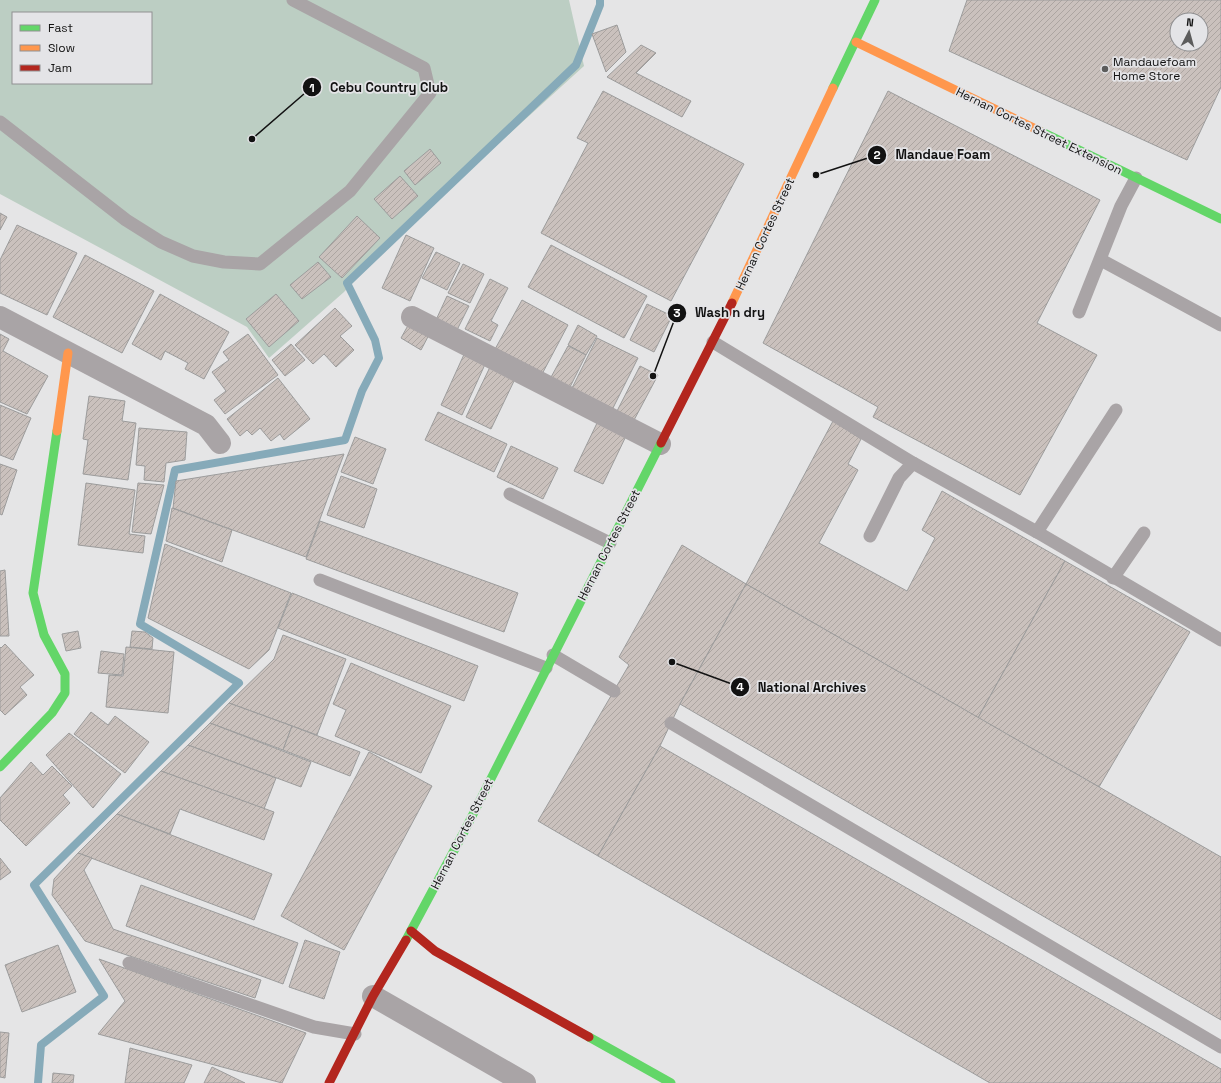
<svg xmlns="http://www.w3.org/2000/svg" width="1221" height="1083" font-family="'Space Grotesk',sans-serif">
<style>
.green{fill:#bccec3;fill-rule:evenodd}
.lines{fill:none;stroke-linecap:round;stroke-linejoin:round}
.stream{stroke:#86aab9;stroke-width:8}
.building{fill:url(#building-hatch);stroke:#9c9c9c;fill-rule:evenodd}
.lane{stroke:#a9a4a6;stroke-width:13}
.street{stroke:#a9a4a6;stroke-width:22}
.fast{stroke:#63d668;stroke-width:9}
.slow{stroke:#ff974d;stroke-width:9}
.jam{stroke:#b3261e;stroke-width:9}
.poi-dot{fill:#5c5c5c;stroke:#e4e4e7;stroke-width:1.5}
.labels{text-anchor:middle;stroke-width:3.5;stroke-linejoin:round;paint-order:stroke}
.poi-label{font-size:12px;fill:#121212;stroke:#e4e4e7;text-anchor:start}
.street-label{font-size:12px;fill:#121212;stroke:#e4e4e7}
.leader{fill:none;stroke:#121212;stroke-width:1.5}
.callout-dot{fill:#121212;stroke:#e4e4e7;stroke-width:1.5}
.mark-label{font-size:12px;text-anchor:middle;font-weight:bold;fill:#fff}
.callout-label{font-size:13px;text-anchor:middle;font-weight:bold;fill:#121212;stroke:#e4e4e7;stroke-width:3.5;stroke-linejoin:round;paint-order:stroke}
</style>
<defs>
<pattern id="building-hatch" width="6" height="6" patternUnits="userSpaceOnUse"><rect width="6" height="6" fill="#cac1bd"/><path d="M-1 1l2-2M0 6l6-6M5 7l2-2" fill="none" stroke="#aca5a1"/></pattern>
</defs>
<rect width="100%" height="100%" fill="#e5e5e6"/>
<path class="green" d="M0,0H569L584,66L410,224L344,292L269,358L247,327L0,194ZM13,13H151V83H13Z"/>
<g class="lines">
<polyline class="stream" points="38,1083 41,1045 104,996 34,885 239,683 140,624 175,470 345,440 362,391 379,358 375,340 347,283 576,65 600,5 600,0"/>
</g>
<g class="building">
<path d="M967,0H1221V87L1187,160L949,51ZM1177,20H1201V44H1177Z"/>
<polygon points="617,25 626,52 606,72 592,34"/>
<polygon points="641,45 656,53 636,73 691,101 682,117 607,77"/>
<polygon points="603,91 744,164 671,301 541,233 588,143 577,138"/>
<polygon points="888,91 1100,200 1037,323 1097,355 1020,495 873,417 878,407 763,343"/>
<polygon points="430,149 441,163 415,185 404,171"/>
<polygon points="400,176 418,196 392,219 374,199"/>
<polygon points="0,213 7,217 0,230"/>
<polygon points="357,216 380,238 342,278 319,257"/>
<polygon points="17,225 77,253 47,315 0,293 0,260"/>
<polygon points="406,235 434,248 410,301 382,288"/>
<polygon points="551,245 647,296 624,338 528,287"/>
<polygon points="436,252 460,263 447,290 422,278"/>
<polygon points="85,255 154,291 122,353 53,317"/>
<polygon points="318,262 331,277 302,299 290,285"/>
<polygon points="463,264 484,274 470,303 448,293"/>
<polygon points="490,279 508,288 491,321 498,325 490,341 465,329"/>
<polygon points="160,294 229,332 204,379 185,369 188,363 165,351 161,360 132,344"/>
<polygon points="276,294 299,321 269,347 246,319"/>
<polygon points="447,296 469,306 457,330 436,320"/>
<polygon points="522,300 568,325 541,376 494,351"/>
<polygon points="647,304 672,316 654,352 630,340"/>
<polygon points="335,308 352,326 340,336 354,350 336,367 324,354 313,364 295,345"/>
<polygon points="411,320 431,331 421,350 401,338"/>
<polygon points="578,325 597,336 586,355 568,345"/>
<polygon points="0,334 9,339 3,351 48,376 27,414 0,402"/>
<polygon points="248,334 278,375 225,414 214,400 226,391 212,372 229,360 223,352"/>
<polygon points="597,338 638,358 612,410 571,390"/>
<polygon points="291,344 305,360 285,376 272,360"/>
<polygon points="568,346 586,355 569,389 550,379"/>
<polygon points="466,350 487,360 462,415 441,405"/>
<polygon points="640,366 658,375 633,422 616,413"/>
<polygon points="490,367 515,379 491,429 466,417"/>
<polygon points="278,378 310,419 284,440 280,434 271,441 260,428 252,435 247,430 240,436 227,419"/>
<polygon points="89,396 125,401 122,421 136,423 128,480 83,474 88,440 83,439"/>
<polygon points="0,405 31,418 13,460 0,455"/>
<polygon points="438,412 507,444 494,472 425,440"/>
<polygon points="598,421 627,434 603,484 574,471"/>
<polygon points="833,421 861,439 848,464 858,470 819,543 907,591 935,538 922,530 942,491 1065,561 978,718 746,584"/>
<polygon points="139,428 187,432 185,460 166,463 164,482 144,480 145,466 136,465"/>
<polygon points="355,437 386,449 373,484 341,472"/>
<polygon points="511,446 558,468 543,499 497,477"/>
<polygon points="344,454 306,557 173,508 176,481"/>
<polygon points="0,464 17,470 2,515 0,514"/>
<polygon points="341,476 377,489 364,528 327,515"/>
<polygon points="86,483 135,490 129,534 145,536 143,553 78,545"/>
<polygon points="138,483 164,485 151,534 132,532"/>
<polygon points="172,508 232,530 222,562 166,541"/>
<polygon points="320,521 518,593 504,632 306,559"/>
<polygon points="165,544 291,593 269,650 249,669 148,618"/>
<polygon points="682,545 746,584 680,704 660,746 598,856 538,821 629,665 619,657"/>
<polygon points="1065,561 1190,632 1099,787 978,718"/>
<polygon points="5,570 9,636 0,636 0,571"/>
<polygon points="746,584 1221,857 1221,1020 680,704"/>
<polygon points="292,593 478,666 464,701 278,628"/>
<polygon points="78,631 81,648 66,651 62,634"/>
<polygon points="132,631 145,632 153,638 152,649 130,647"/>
<polygon points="283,635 346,659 317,735 229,703 274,659"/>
<polygon points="5,644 34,675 20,687 27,695 5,715 0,710 0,647 1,648"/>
<polygon points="126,647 174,652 168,713 106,707 109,675 123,676"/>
<polygon points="101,651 124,654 122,675 98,673"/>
<polygon points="351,663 451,706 421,773 335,736 346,710 333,704"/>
<polygon points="229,703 292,726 283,750 210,723"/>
<polygon points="91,712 108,725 115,716 149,742 125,773 74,734"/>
<polygon points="210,723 311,762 301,787 188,745"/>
<polygon points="292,726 360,752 350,776 283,750"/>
<polygon points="69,733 121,774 93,808 46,755"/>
<polygon points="188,745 276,778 264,809 161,771"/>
<polygon points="660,746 1221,1069 1221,1083 990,1083 598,856"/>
<polygon points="369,752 432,786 344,950 281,916"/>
<polygon points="31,762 43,775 52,766 72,786 63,795 70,803 26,846 0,820 0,798"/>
<polygon points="161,771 274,812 264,840 180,809 170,834 117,814"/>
<polygon points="117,814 272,874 254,920 78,853"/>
<polygon points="78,853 92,858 84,870 113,929 261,980 255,998 85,941 52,895 54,879"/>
<polygon points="0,858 11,872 0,880"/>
<polygon points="141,885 298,943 283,984 126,926"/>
<polygon points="305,940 340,952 324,999 289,987"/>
<polygon points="58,945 76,992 22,1012 5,965"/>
<polygon points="99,959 306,1033 282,1083 98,1034 125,1001"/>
<polygon points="0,1032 9,1033 5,1078 0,1077"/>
<polygon points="130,1048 192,1065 184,1083 125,1083"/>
<polygon points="212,1067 245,1083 204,1083"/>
<polygon points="53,1073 74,1075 73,1083 52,1083"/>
</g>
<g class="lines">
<g class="lane">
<polyline points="0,122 126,220 161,242 193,256 224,262 260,264 350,191 430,93 424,68 293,0"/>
<polyline points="1101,260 1221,325"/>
<polyline points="1079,312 1121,206 1136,178"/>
<polyline points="713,342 913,463 1037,532 1221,640"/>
<polyline points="510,494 610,543"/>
<polyline points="1037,532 1116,410"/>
<polyline points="870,536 899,478 913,463"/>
<polyline points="1113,578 1144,533"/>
<polyline points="320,580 546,668"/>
<polyline points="553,655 614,691"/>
<polyline points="671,723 1221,1047"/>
<polyline points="129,963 314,1027 355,1034"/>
</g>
<g class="street">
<polyline points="0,317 206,425 220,443"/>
<polyline points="412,317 660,444"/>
<polyline points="373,996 525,1083"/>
</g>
<g class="fast">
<polyline points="833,88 875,0"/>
<polyline points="1040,131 1221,219"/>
<polyline points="0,767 52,713 65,693 65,674 44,635 33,593 57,431"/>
<polyline points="406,940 465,830 661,443"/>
<polyline points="589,1037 671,1083"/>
</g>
<g class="slow">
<polyline points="856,42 1040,131"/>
<polyline points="732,303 833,88"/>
<polyline points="57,431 68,353"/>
</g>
<g class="jam">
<polyline points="661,443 732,303"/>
<polyline points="411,931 435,951 589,1037"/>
<polyline points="329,1083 373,996 406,940"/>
</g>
</g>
<circle class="poi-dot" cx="1105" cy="69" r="4"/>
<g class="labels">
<g class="poi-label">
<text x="1113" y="66">Mandauefoam<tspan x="1113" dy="14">Home Store</tspan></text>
</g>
<g class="street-label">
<text transform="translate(1039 131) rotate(26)" y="4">Hernan Cortes Street Extension</text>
<text transform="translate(765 234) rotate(-65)" y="4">Hernan Cortes Street</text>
<text transform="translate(609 545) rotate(-63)" y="4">Hernan Cortes Street</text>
<text transform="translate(462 834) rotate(-63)" y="4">Hernan Cortes Street</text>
</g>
</g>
<path class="leader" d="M252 139L312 87M816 175L877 155M653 376L677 313M672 662L740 687"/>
<g class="callout-dot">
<circle cx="252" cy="139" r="4"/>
<circle cx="816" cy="175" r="4"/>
<circle cx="653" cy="376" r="4"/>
<circle cx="672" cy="662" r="4"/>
<circle cx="312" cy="87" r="10"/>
<circle cx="877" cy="155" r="10"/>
<circle cx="677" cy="313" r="10"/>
<circle cx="740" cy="687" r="10"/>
</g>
<g class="mark-label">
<text x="312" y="92">1</text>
<text x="877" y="159">2</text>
<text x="677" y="317">3</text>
<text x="740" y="691">4</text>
</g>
<g class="callout-label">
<text x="389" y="92">Cebu Country Club</text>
<text x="943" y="159">Mandaue Foam</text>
<text x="730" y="317">Wash n dry</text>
<text x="812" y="692">National Archives</text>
</g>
<rect x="12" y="12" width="140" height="72" fill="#e4e4e7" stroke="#909092"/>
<rect x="20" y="25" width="20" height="6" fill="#63d668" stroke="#909092"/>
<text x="48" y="32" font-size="12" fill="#121212">Fast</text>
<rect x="20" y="45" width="20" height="6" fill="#ff974d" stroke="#909092"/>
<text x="48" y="52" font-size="12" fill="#121212">Slow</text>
<rect x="20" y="65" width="20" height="6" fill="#b3261e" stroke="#909092"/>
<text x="48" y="72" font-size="12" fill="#121212">Jam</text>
<g transform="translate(1189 32) rotate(6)"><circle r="19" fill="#e4e4e7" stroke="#909092"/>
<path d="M0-3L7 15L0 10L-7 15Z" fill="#5c5c5c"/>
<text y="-6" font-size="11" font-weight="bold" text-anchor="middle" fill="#121212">N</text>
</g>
</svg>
